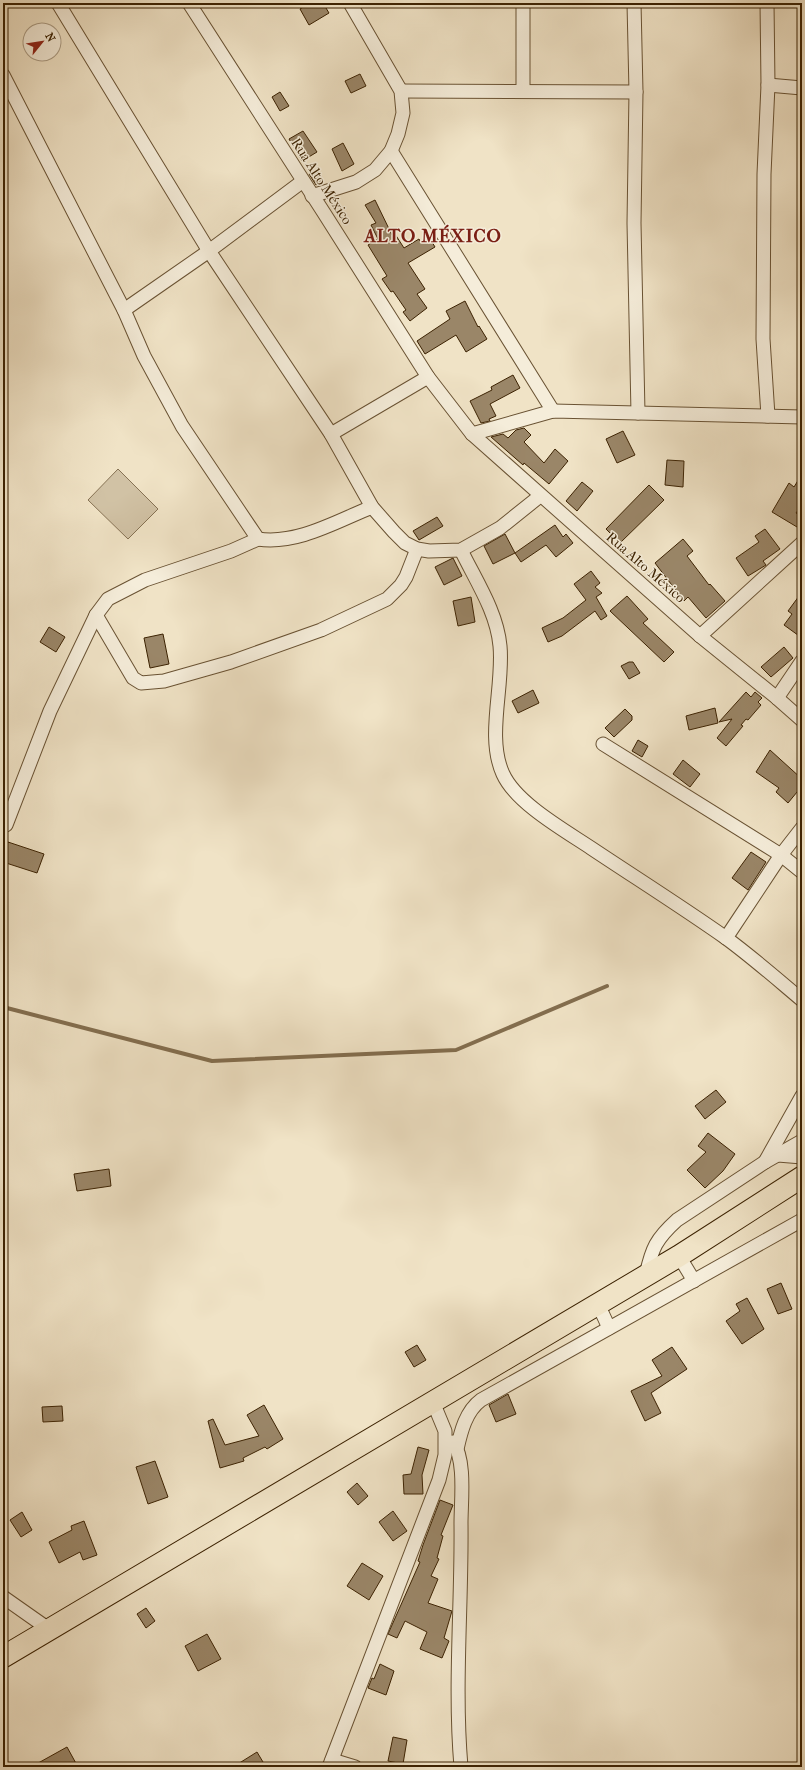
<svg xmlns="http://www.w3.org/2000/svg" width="805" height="1770" font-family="'IM FELL French Canon',serif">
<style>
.green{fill:#d1c2a5;stroke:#867254}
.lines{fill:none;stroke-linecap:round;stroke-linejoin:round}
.stream{stroke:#836e4f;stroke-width:4}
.building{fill:#9a8668;stroke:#3c2202}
.street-casing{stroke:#695233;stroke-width:15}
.primary-casing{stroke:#3c2202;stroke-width:23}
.street{stroke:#f5edda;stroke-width:13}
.primary{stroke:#f0e3c6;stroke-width:21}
.labels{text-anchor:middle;stroke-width:3;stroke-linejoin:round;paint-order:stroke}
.street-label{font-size:14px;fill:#3c2202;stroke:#f5edda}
.district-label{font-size:18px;font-weight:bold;letter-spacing:1px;fill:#7a1f14;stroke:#f5edda}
</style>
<rect width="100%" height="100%" fill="#f0e3c6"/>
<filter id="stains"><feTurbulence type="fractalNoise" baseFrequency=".005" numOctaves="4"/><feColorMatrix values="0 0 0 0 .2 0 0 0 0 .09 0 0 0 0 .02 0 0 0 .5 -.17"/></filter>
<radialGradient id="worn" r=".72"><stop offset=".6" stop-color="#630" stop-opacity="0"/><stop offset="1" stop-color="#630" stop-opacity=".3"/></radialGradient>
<polygon class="green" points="118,469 158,509 128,539 88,500"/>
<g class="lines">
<polyline class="stream" points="3,1007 212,1061 456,1050 607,986"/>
</g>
<g class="building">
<polygon points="310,3 323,3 329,13 309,25 300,9"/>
<polygon points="360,74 366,86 351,93 345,81"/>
<polygon points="280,92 289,106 280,111 272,97"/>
<polygon points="303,131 317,152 302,161 289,139"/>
<polygon points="343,143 354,164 342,171 332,149"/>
<polygon points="316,170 323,180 316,185 309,174"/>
<polygon points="375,200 392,235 395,234 404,248 419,239 421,243 429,237 435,247 408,263 425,289 417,294 427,308 410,321 403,312 406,310 393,291 391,292 382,279 387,276 368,245 378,239 371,225 376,223 365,205"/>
<polygon points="465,301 478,327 479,326 487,339 466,352 456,335 425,354 417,341 450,319 446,311"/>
<polygon points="513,375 520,388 490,404 496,416 489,419 490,421 481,423 470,401 492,390 491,387"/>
<polygon points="524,428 531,435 524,442 544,463 555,449 568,461 549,484 524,463 523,465 491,437 503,434 508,438 516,430"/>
<polygon points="623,431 635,455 617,463 606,439"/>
<polygon points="667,460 684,461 683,487 665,485"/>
<polygon points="802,474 802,505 796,513 802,517 802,530 772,512 789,483 794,487"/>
<polygon points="582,482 593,491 577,511 566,501"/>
<polygon points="649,485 664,500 620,543 606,529"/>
<polygon points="437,517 443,526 419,540 413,531"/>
<polygon points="555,525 563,537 566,534 573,543 556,557 546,545 521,562 515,553"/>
<polygon points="765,529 780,549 763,561 766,565 748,576 736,558 759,542 755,536"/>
<polygon points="505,534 515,553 493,564 484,546"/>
<polygon points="683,539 693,551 687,556 709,585 710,584 725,601 706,618 688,597 684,601 655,563"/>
<polygon points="453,558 462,576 444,585 435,567"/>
<polygon points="591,571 600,583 595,587 602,593 596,597 607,616 601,620 595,611 562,636 548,642 542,628 563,618 586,600 574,584"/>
<polygon points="802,592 802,638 784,625 792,614 788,611"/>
<polygon points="627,596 648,619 643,623 674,652 664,662 610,611"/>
<polygon points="471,597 475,622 458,626 453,601"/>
<polygon points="49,627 65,637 56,652 40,642"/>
<polygon points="163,634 169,664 150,668 144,638"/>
<polygon points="784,647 793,658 771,677 761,667"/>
<polygon points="629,662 633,662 640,673 629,679 621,666"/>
<polygon points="533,690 539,703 518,713 512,701"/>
<polygon points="746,692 751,697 755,692 762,698 758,702 761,705 748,720 746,719 741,725 743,726 726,746 717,738 732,719 719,722"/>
<polygon points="715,708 718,723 689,730 686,716"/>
<polygon points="625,709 632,716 632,720 614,737 605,728"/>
<polygon points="638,740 648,746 642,757 632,751"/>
<polygon points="770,750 802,779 802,786 788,803 776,792 779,788 756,772"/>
<polygon points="683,760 700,774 690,787 673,774"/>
<polygon points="8,842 44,854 37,873 3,862 3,856"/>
<polygon points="751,852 766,862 748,890 732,878"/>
<polygon points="716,1090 726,1102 705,1119 695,1106"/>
<polygon points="708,1133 735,1154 723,1171 705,1188 687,1170 706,1152 698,1146"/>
<polygon points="109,1169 111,1186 77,1191 74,1174"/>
<polygon points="781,1283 792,1309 778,1314 767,1289"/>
<polygon points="747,1298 764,1329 742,1344 726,1321 740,1311 736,1304"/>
<polygon points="417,1345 426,1360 414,1367 405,1352"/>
<polygon points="672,1347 687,1369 651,1393 661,1413 645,1421 631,1391 662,1376 652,1360"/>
<polygon points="508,1394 516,1414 496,1422 489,1405"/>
<polygon points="264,1405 283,1439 267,1449 265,1447 243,1458 244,1461 220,1468 208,1421 213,1419 225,1445 259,1436 247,1415"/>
<polygon points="62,1406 63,1421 43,1422 42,1407"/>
<polygon points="418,1447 429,1450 422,1475 423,1494 404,1494 403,1475 411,1474"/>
<polygon points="155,1461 168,1497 148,1504 136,1467"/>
<polygon points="357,1483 368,1496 358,1505 347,1492"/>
<polygon points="440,1500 453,1505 441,1535 443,1536 437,1558 439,1559 431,1576 438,1579 428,1603 452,1611 444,1638 449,1641 442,1658 420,1649 427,1632 405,1621 397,1638 388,1634 420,1562 418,1561 423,1545"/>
<polygon points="393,1511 407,1531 393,1541 379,1522"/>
<polygon points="22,1512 32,1530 21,1537 10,1520"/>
<polygon points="84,1521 97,1555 83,1560 80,1552 59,1563 49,1542 72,1530 71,1526"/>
<polygon points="362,1563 383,1576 369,1600 347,1586"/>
<polygon points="146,1608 155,1621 146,1628 137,1614"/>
<polygon points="207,1634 221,1659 198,1671 185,1646"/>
<polygon points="380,1664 394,1671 386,1695 368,1688 372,1678 374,1679"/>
<polygon points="393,1737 407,1740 403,1764 388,1761"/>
<polygon points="67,1747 78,1767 31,1767"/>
<polygon points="257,1752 266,1767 233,1767"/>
</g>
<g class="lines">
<g class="street-casing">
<g id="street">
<polyline points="58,3 209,251 331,434 372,507 394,532 405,543 417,549 429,551 461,550 500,528 540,496"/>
<polyline points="189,3 324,213 428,377 472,434 700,636 777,698 802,720"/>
<polyline points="634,3 636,92 634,223 638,413"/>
<polyline points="767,3 768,85 764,174 763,339 768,416"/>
<path d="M3,75L124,310L144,356L182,426L258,539C297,545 337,521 372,507"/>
<polyline points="768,85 802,88"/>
<polyline points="523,90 523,3"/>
<polyline points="401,91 636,92"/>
<polyline points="391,151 553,411"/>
<polyline points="312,196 356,182 375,170 391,151 398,134 403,113 401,91 350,3"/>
<polyline points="124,310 209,251 303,181"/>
<polyline points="331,434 428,377"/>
<polyline points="472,434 553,411 802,417"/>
<path d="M461,550C476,581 497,612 500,646C504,686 486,737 503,774C516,803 564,830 591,848C636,878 682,907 726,938C752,957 777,979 802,1000"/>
<polyline points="96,615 133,678 141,683 164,681 231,662 321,630 387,599 401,585 406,577 417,549"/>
<polyline points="700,636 802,543"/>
<polyline points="777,698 802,661"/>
<polyline points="603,744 781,855 802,872"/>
<polyline points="6,825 50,711 96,615 108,599 145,580 231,551 258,539"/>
<polyline points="726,938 781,855 802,828"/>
<polyline points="778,1155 802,1157"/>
<polyline points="765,1162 802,1096"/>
<polyline points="679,1256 694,1281"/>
<path d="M646,1275C652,1248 656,1239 677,1220L765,1162L802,1141"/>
<polyline points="598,1304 609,1328"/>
<path d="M453,1442C466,1460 461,1501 461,1523C462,1604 454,1686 461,1767"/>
<path d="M457,1449C461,1431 466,1411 481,1400L802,1220"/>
<polyline points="3,1597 50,1630"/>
<polyline points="332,1760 355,1767"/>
<polyline points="329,1767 439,1480 445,1455 445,1431 433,1402"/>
</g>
</g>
<g class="primary-casing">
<polyline id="primary" points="3,1657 679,1256 802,1177"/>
</g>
<use href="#street" class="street"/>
<use href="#primary" class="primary"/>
</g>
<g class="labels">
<g class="street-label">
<text transform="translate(322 181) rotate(57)" y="5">Rua Alto México</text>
<text transform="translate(646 567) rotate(41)" y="5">Rua Alto México</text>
</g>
<g class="district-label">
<text x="433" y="242">ALTO MÉXICO</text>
</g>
</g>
<rect width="805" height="1770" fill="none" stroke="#f0e3c6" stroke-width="16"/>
<rect x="4" y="4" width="797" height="1762" fill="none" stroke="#3c2202" stroke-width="2"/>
<rect x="8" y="8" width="789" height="1754" fill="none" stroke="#3c2202"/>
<g transform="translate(42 42) rotate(60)"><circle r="19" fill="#f5edda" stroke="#ab9c84"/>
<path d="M0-3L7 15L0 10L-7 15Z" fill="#8f2418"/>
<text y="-6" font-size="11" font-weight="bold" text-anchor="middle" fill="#3c2202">N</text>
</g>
<rect width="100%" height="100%" filter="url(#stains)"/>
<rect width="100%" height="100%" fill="url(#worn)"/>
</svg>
